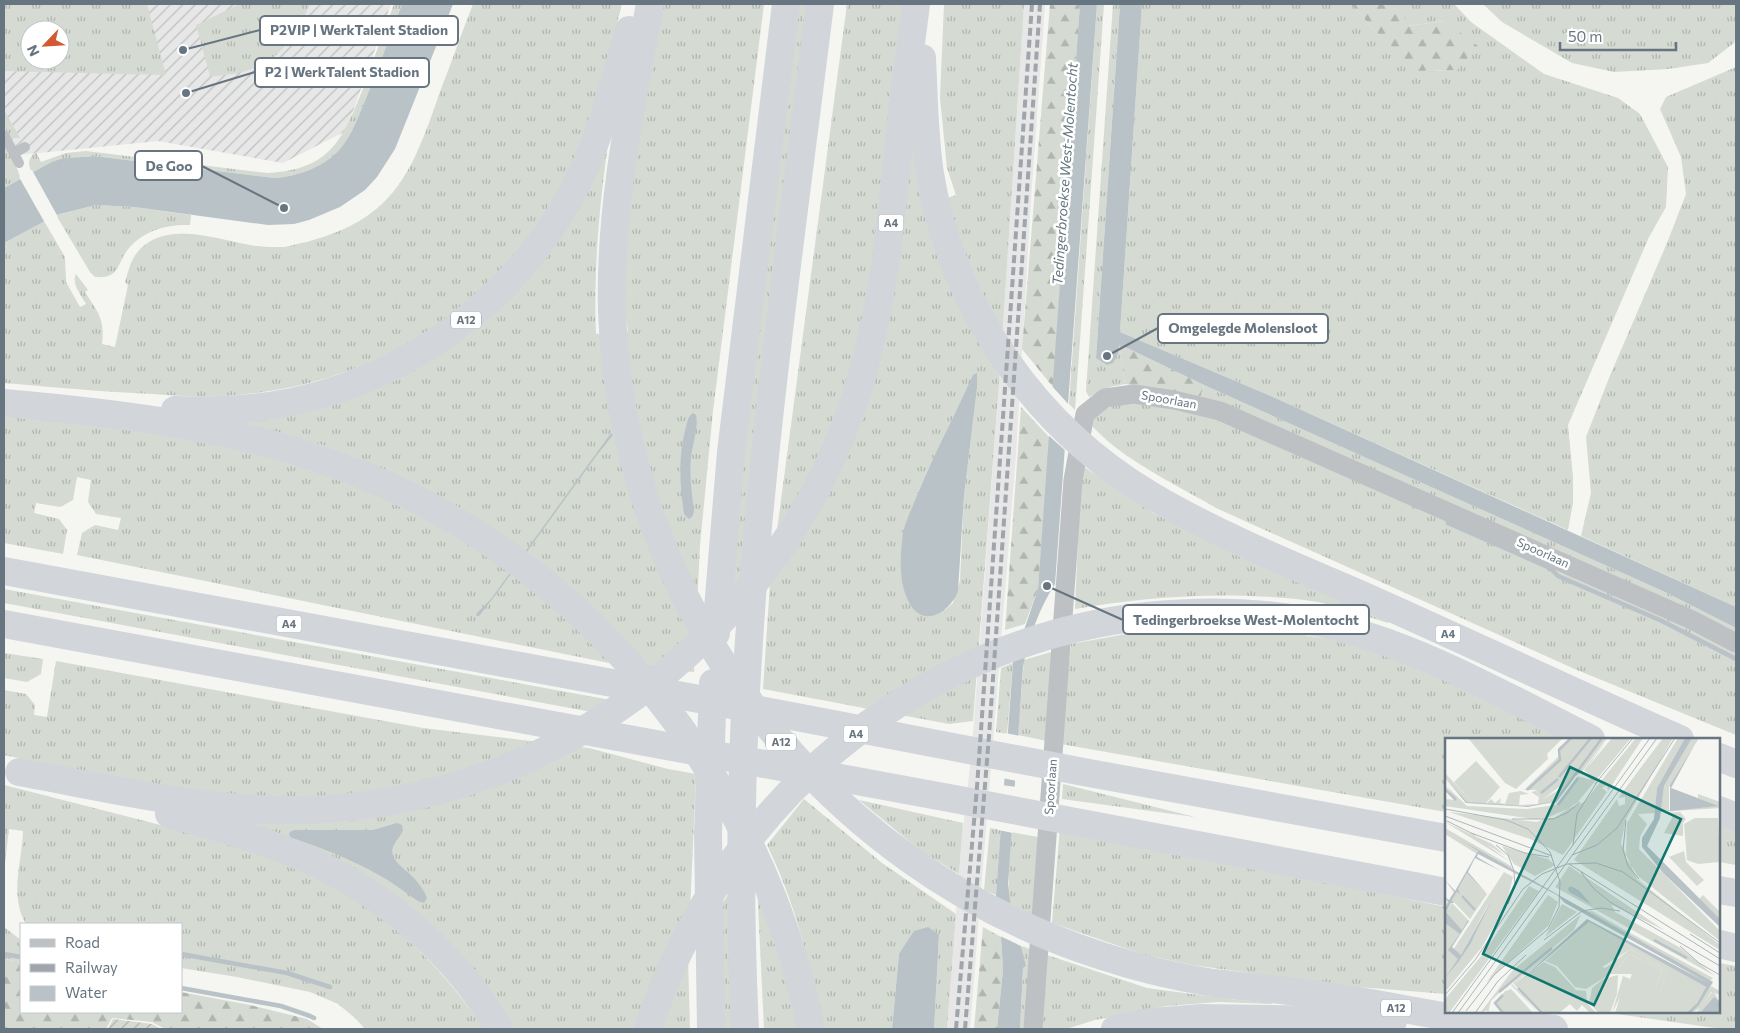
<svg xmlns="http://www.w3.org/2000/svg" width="1740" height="1033" font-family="Commissioner,sans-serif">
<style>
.built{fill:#e6e7e6}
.industrial{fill:url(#industrial-furrows);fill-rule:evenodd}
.grass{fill:url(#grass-tufts);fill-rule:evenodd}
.forest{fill:url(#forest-firs)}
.garden{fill:url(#garden-furrows)}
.water{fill:#b8c2c7}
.pier{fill:#f5f5f2}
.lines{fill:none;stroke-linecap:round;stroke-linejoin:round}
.stream{stroke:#b8c2c7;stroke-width:4.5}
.service{stroke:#bdc1c4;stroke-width:10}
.minor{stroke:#bdc1c4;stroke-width:19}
.motorway{stroke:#d2d6da;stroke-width:28}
.rail{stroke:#9fa5aa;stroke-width:4;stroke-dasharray:8 4;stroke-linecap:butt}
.labels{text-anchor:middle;stroke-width:5;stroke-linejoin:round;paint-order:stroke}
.shield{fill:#fff;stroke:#959ea7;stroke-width:1}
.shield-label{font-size:11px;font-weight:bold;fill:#677581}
.street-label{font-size:12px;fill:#677581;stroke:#fff}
.water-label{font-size:14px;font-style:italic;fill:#63767e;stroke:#fff}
.inset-river{fill:none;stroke:#b8c2c7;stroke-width:2.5}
.inset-road{fill:none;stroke:#afb6bb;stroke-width:1}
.view{fill:#0f766e;fill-opacity:0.15;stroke:#0f766e;stroke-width:2.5}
.inset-edge{fill:none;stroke:#677581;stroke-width:2.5}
.leader{fill:none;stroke:#677581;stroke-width:2}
.callout-dot{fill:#677581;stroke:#fff;stroke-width:2}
.callout{fill:#fff;stroke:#677581;stroke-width:2}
.callout-label{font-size:14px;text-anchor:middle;font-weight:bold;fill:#677581}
</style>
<defs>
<pattern id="industrial-furrows" width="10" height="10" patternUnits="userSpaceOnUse" patternTransform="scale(1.25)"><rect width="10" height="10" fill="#e6e7e6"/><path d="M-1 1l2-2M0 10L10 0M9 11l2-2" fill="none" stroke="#bec0c0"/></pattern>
<pattern id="grass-tufts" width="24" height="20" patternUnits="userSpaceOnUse" patternTransform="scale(1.25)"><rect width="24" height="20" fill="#d5dad2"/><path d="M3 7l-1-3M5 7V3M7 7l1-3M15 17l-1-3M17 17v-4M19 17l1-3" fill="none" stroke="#b1b5b0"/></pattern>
<pattern id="forest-firs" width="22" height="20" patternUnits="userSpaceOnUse" patternTransform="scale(1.25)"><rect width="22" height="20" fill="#d5dad2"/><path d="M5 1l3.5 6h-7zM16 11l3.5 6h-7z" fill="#b1b5b0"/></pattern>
<pattern id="garden-furrows" width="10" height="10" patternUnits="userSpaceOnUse" patternTransform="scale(1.25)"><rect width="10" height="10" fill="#d5dad2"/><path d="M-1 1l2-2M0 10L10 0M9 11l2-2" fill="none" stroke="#b1b5b0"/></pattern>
</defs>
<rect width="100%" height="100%" fill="#f5f5f2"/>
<polygon class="built" points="1024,4 1045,4 1031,200 1016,454 970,1029 947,1029 962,838 972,748 1001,357"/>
<path class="industrial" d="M4,4H391L346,131L283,163L158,141L9,156L4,159ZM30,30H60V60H30Z"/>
<g class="grass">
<path d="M4,4H147L166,75L4,71ZM30,30H60V60H30Z"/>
<path d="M240,4H310C301,25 289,46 270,60L272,64L269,67L266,63C248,72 230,76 210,76L196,25Z"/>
<path d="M394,4H402C390,36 378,69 365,101C358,117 352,135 340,149C324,167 299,176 275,178L94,156C73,157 51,163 32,173C28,164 27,159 36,152L41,162L66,153L86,151L267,173C331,170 343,139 364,86C374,59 384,31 394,4Z"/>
<path d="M473,4H622C615,32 607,60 599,88C596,101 593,116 588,128C527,287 395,386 224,396C201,397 177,396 153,394C103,392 54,387 4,383V243L44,221L65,257L66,282L80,307L86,304C81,295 71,283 76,274L88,290L85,292C98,313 105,318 102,344L115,347L128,285L125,282C128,273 130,262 136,254C163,219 215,239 250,245C261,247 274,247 284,247C292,246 299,243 307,242C331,235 354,227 375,210C411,182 426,131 441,89C452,61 462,32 473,4Z"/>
<path d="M663,4H764L713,411L700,545L694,672L614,664L77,555L82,533L95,525L118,530L121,518L96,514L88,502L91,480L77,477L73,500L60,507L36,503L34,513L59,519L67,530L63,554L4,543V417L92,422L206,437L445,500L421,487L355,457L322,445L253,426L194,416L244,413L474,321L612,117C601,189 593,261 596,334L628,331C623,306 625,280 626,255C630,171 648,87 663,4Z"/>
<polygon points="798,4 814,4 745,581 729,600 749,400"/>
<path d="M847,4H905L913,135L924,206L956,195L947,168L940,98L944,4H1024L1001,357L973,721L949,724L763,689L770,583ZM976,373L977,388L964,496L960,581L953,603L945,610L907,598L901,570L902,538L906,524L921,485L958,407Z"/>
<polygon points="1097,4 1104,4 1075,410 1069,404"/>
<polygon points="1113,4 1120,4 1096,357 1119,344 1125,384 1110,387 1089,397 1086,391"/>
<polygon points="1142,4 1350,4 1354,7 1375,31 1418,71 1457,70 1445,21 1407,26 1399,4 1454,4 1471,22 1544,74 1618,98 1640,114 1668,167 1666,207 1649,237 1568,425 1573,477 1573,503 1568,530 1273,397 1120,332"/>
<polygon points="1483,4 1736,4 1736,36 1734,43 1708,63 1668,69 1614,72 1572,63 1502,22"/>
<polygon points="1736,67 1736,607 1581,536 1591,493 1586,437 1609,378 1667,243 1686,194 1681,157 1660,109 1666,97"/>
<polygon points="4,110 20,138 11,138 4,126"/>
<polygon points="4,144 16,166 21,179 4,188"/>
<path d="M96,205L134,207L191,215L190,225C168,224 145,230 130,247C116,262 122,279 95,277L90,272L56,215Z"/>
<polygon points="1204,385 1665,592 1736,628 1736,637 1200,398"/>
<path d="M1133,402L1229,419L1736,649V735L1577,670L1216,508C1182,488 1146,471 1115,447C1106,440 1097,431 1089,423C1104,406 1111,406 1133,402Z"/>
<path d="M1081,465L1153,513L1236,553L1390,620L1388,623C1365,616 1342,607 1318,602C1296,598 1272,597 1250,596C1190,594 1133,599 1075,609Z"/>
<polygon points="4,589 616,701 597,713 4,603"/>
<polygon points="1238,627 1282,631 1356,644 1432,672 1566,739 1446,739 1446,812 1061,744 1071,644 1137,632 1180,629"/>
<polygon points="1058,650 1047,741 1018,735 1024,660"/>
<polygon points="4,653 43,659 41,674 27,682 4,678"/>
<path d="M56,661L423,728L589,748L668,769L696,774L688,958L690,1029H509L440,941L202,816C244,819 288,824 330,822C359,821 388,815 417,810L412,789L386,795L220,800L4,755V690L26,694L35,705L34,715L47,717Z"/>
<polygon points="1013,663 1007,734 996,732 1001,668"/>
<polygon points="1063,784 1195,817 1062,799"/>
<path d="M4,785C59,799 114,813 168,827C230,844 294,861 348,895C406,931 446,974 484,1029H365L355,1018L338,1004L310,992L237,977L181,968V924H26C9,896 22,862 23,831L9,829L4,872Z"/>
<path d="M804,799L882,863L956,914L947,1029H934L939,935L899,954L892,1029H825C810,966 796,904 767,845Z"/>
<polygon points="859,800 963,823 959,874 921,851"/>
<polygon points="1719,815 1736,824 1736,865 1719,862"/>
<polygon points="1060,827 1446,907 1446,994 1346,986 1192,965 1142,954 1052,923"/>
<polygon points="990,828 1001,830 996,895 984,890"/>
<polygon points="1011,832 1038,837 1033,915 1010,904 1008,872"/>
<polygon points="757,884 801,1029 764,1029"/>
<polygon points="735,885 737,1029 723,1029 718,909"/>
<polygon points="4,927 21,940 21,962 4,959"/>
<polygon points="1020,945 1032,950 1027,1029 1020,1029 1023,968 1026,966"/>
<polygon points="1044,954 1147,988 1237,1000 1272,1002 1272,1004 1219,1002 1166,1006 1095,1020 1066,1029 1040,1029"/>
<polygon points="1719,963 1736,966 1736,1029 1722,1029 1603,1012 1719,1012"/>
</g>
<g class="forest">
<polygon points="1050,4 1080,4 1053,387 1022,349"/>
<polygon points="1350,4 1399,4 1408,26 1445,21 1478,46 1457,70 1417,71 1375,31 1354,7"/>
<polygon points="1119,344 1204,385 1200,398 1158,389 1125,384"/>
<polygon points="1021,407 1050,438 1038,589 1025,624 1005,630"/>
<polygon points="983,927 1001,937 1003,970 997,1029 974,1029"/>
<polygon points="4,959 21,962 21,1012 181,1012 181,992 250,1005 307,1019 323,1029 165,1029 152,1022 112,1018 106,1029 4,1029"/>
</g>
<polygon class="garden" points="113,1019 152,1024 161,1029 108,1029"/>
<g class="water">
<path d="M402,4H453L395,149L377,177L365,190L340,207L309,220L294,224L268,225L134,207L96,205L56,215L4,243V188L52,162L61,159L82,157L94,156L275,178C299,176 324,167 340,149C352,135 358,117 365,101C378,69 390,36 402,4Z"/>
<path d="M1080,4H1097L1055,584C1039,609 1028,639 1023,667L1008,883L1011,908L1026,966L1023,968L1020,1029H997L1003,970L1001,937L996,895L1013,663L1038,589Z"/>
<polygon points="1120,4 1142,4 1120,332 1273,397 1736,607 1736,628 1665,592 1204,385 1119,344 1118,354 1113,363 1107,365 1096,358"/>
<path d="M977,373V388L964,496L958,591C951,611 924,629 910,604C899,586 900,560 902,540C903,527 910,513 915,500C932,458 954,417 973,375Z"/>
<path d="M693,413L696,415C699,426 692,445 691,458C689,476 692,494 694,512L692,517L689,519L684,514C680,486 678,458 685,431C687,424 687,417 693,413Z"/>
<polygon points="611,433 613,435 597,455 497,593 479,616 477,616 476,614 491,599"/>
<path d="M397,823L402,825L403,830C401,836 395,841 393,847C388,860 407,870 414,878C419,884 424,890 427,898L424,903L418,901C405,892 392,882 379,875C351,859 322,848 292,838L289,835L290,832L294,830H373Z"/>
<polygon points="928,927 939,935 934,1029 892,1029 899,954 914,931"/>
</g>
<g class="pier">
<polygon points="32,170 58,217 45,223 19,177"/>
<polygon points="1051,385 1071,407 1068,453 1047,434"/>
<polygon points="1005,733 1020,736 1017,781 1002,778"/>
<polygon points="1001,785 1017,787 1013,833 998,830"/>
<polygon points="993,895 1013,905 1023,947 998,935"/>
</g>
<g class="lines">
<g class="stream">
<polyline points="1448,523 1550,568 1558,576 1662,621 1736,659"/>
<polyline points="4,954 21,957"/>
<polyline points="181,954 287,973 330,987"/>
<polyline points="181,988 281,1006 310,1016 314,1018"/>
</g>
<g class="service">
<polyline points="4,135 19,163"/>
<polyline points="14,153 25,147"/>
</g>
<polyline class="minor" points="1033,1029 1073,480 1085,414 1105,398 1134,394 1174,400 1220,411 1692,620 1736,643"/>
<g class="motorway">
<path d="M650,4C631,106 609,208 612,312C623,606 822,866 1102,956C1138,968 1176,977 1213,983C1246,987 1278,989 1311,994C1368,1001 1424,1014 1481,1022C1505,1025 1530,1026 1554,1029"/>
<path d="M922,58C924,97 924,136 930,174C952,308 1036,428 1152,496C1218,535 1292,565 1362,595C1468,642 1573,692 1680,739"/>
<path d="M4,403C116,413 230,426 337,465C583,554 761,775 811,1029"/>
<path d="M175,410C206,411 238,410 269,406C405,385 524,297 582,173C604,127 615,78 629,30"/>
<polyline points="4,571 786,715 1089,773 1446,838"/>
<polyline points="4,624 949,798 1446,892"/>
<polyline points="716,633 731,452 786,4"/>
<polyline points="1719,757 1736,764"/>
<path d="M19,772C112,789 206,812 301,810C550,806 778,634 855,398C886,303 893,202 903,103C907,70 912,37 916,4"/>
<polyline points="1719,810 1736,817"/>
<path d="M169,814C208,825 248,835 285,850C373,884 452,947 499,1029"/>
<polyline points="1719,890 1736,893"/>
<polyline points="1719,944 1736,948"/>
<path d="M648,1029C720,807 912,642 1147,616C1204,610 1262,611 1320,623C1416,644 1503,695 1591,739"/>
<polyline points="711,1029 708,833 713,683"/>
<path d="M745,1029C737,866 742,701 757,538C773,360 798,182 820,4"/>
<polyline points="1115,1029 1151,1022 1202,1018 1393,1021"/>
</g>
<g class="rail">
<polyline points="956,1029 977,787 1032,4"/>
<polyline points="965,1029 989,736 1040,4"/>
</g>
</g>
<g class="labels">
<g class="shield">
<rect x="878.5" y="214.5" width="25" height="17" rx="4"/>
<rect x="451" y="311.5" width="30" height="17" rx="4"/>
<rect x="276.5" y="615.5" width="25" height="17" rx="4"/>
<rect x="1435.5" y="625.5" width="25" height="17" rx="4"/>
<rect x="843.5" y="725.5" width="25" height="17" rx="4"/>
<rect x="766" y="733.5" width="30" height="17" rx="4"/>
<rect x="1381" y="999.5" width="30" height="17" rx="4"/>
</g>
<g class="shield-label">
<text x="891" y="227">A4</text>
<text x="466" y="324">A12</text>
<text x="289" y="628">A4</text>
<text x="1448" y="638">A4</text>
<text x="856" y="738">A4</text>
<text x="781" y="746">A12</text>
<text x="1396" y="1012">A12</text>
</g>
<g class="street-label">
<text transform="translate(1169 400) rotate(10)" y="4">Spoorlaan</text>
<text transform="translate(1543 553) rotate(24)" y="4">Spoorlaan</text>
<text transform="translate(1051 787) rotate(-86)" y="4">Spoorlaan</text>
</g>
<g class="water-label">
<text transform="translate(1065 174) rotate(-86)" y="5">Tedingerbroekse West-Molentocht</text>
</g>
</g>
<g transform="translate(1445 738)">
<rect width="275" height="275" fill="#f5f5f2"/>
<path d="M157,0H162L136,35L129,39ZM163,0L142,30L167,0H186L132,65L109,80L87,81L0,68V61L11,62L0,47L22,68L82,71L111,67L133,38L146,42L138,34L145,37L139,32ZM191,0H198L163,53L162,47L157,50L162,54L118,117L85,101L4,74L92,84L139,64ZM218,0H228L181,81L176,105L192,141L275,207V212L129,122L172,61L174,68L180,66V59L173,60ZM233,0H240L212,50L210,75L193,76L202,86L195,99L194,111L275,193V203L193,138L181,120L182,85ZM247,0H254L224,49V72L274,68L253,60V56L275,64V70L215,74L219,48ZM235,74L241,81L238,85V98L219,95L229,76L220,75ZM0,84L47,106L61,118L41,106L64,123ZM57,108L103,121L110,127L90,138L69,126ZM239,113L241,124L259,142L252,148L224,119ZM124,128L219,192L167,167L170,174L234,209L270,238L110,149ZM125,148L133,151L146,166L124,154ZM59,134L68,139L61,167L37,209L0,254V175L17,193L6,210L16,220L30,197L46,161L16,217L8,212ZM22,135L42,156L25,181L7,162L12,154L16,157L13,151ZM84,148L94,153L4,275H0V261L38,216ZM103,157L113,164L104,187L41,245ZM258,157L275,174V181L254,161ZM7,165L23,182L17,192L1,174ZM117,166L132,174L100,199ZM136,176L129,192L52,257L46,263L43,275L42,272L35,275L68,232ZM144,184L261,249L252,265L241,275H207V264L214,256L222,233L186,211L157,229L172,232L184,216L217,232L211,250L194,275H170L175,259L167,275L178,238L185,241L187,236H165L141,251L130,249L112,228L100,223ZM133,190L134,191L69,246L99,224L110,229L131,252L141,253L142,265L151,275H145L137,267L132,273L125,266L114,275H97L68,245ZM173,237L172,256L165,275H154L144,265L147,250L158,241ZM67,246L68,247L94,275L66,247L59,254L66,251L88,275H59L50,264ZM266,248L275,253V257L266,254L257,269L246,275Z" fill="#d5dad2" fill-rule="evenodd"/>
<path d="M126,0L114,11L115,22L87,47L90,52H79L113,19V10ZM147,0H157L108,65L82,68L41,66L46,61L50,65L56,60L55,65L60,66L64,55L76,53L84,56L75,57L74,67L93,66L94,59L86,54L91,53L98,61L112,53L121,42L117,37ZM0,35L28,65L22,64L0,40ZM0,90L66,128L67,132L20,105L33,113L32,116L0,96ZM147,173L178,191L268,240L265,243L141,174ZM186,211L222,233L214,256L208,264L207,275H194V271L211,250L217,232L184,216L172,232L163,231L157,237L155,234ZM268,253L275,264L269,260L255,275H251Z" fill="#d5dad2"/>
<path d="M23,0H118L102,16L103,21L71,51L60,45ZM31,23L55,49L40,66L28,65L9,44ZM273,80L275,124L253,126L242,122L239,86L250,80Z" fill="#d5dad2"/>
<path d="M126,0H146L117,37L121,42L118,46L98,61L87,48L116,22L115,11Z" fill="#d5dad2"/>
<path d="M240,0H247L219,48L215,80L202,108L275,181V189L218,135L197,109V100L209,81L212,50ZM249,8L226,50L274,68L225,73V47ZM0,40L22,64L82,68L111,63L83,69L21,65ZM14,101L268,244L254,267L246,275H241L252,265L261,249L144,184L71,247L142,181L263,245L120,165L112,157L33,116L32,119L56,133L30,120L23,134L42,156L22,135L13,151L16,157L12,154L7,162L9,165H6L1,174L17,192L23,182L10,167L24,183L7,209L16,217L47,161L26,205L14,223L0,240L13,221L3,212L15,196L0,185V170L3,164L0,159L4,162L9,154L0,142L10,153L33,113ZM126,148L134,152L147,167L124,154L123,150ZM269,259L275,264V275H255Z" fill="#b8c2c7"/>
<path class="inset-river" d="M114,39L146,0M0,51L11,62M82,52L115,22L114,12L126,0M96,55L113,41M110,64L157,0M113,67L133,40M17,158L30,172M209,202L242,220M73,250L97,275M54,254L107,210M58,257L50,265L58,275"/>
<path class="inset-road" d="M150,46L188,0M0,71L61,82L83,91L105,114L115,144L114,169L103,191L50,236L21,273M0,78L107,118M67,81H108L122,75L135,64M181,82L178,112L183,128L194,141M2,83L30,97M26,95L80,115L104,119M51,107L63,117L69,133L70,148L63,166M128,107L132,76L152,44M127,117L152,107L172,90L230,0M124,126L275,221M136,134L148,150L165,164L275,228M245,196L275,215M99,202L137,173L156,170L175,173M235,208L254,225L275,237M0,257L30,222L78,151L97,136L122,126L151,125L178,134L275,205M7,275L205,0M13,275L212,0M30,275L53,243L81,217"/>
<path class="view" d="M125,29L236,81L149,267L38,216Z"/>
<rect width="275" height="275" class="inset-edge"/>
</g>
<path class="leader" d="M183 50L260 30M186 93L255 72M284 208L202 166M1107 356L1158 328M1047 586L1123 620"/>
<g class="callout-dot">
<circle cx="183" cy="50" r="5"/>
<circle cx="186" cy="93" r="5"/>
<circle cx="284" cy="208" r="5"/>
<circle cx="1107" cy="356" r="5"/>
<circle cx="1047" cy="586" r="5"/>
</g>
<g class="callout">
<rect x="260" y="16" width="198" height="29" rx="5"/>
<rect x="255" y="58" width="174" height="29" rx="5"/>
<rect x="135" y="151" width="67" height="29" rx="5"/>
<rect x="1158" y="314" width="170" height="29" rx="5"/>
<rect x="1123" y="605" width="246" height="29" rx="5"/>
</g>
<g class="callout-label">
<text x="359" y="35">P2VIP | WerkTalent Stadion</text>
<text x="342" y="77">P2 | WerkTalent Stadion</text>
<text x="169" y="171">De Goo</text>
<text x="1243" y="333">Omgelegde Molensloot</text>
<text x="1246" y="625">Tedingerbroekse West-Molentocht</text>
</g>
<rect width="1740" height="1033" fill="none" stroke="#677581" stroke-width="10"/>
<rect x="20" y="923" width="162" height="90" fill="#ffffff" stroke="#c2c8cd"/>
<rect x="30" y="939" width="25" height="8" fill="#bdc1c4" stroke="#c2c8cd"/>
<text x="65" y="948" font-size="15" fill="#677581">Road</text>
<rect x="30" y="964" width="25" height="8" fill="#9fa5aa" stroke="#c2c8cd"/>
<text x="65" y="973" font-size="15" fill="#677581">Railway</text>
<rect x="30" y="986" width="25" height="15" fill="#b8c2c7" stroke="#c2c8cd"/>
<text x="65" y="998" font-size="15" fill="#677581">Water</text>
<g transform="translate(45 45) rotate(245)"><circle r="24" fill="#ffffff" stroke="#c2c8cd"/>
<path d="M0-4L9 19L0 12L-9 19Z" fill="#d45933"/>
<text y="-8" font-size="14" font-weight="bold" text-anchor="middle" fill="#677581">N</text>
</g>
<path d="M1560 42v8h116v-8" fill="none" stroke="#677581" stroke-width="2.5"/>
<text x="1568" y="42" font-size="15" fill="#677581" stroke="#ffffff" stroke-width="4" paint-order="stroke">50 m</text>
</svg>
